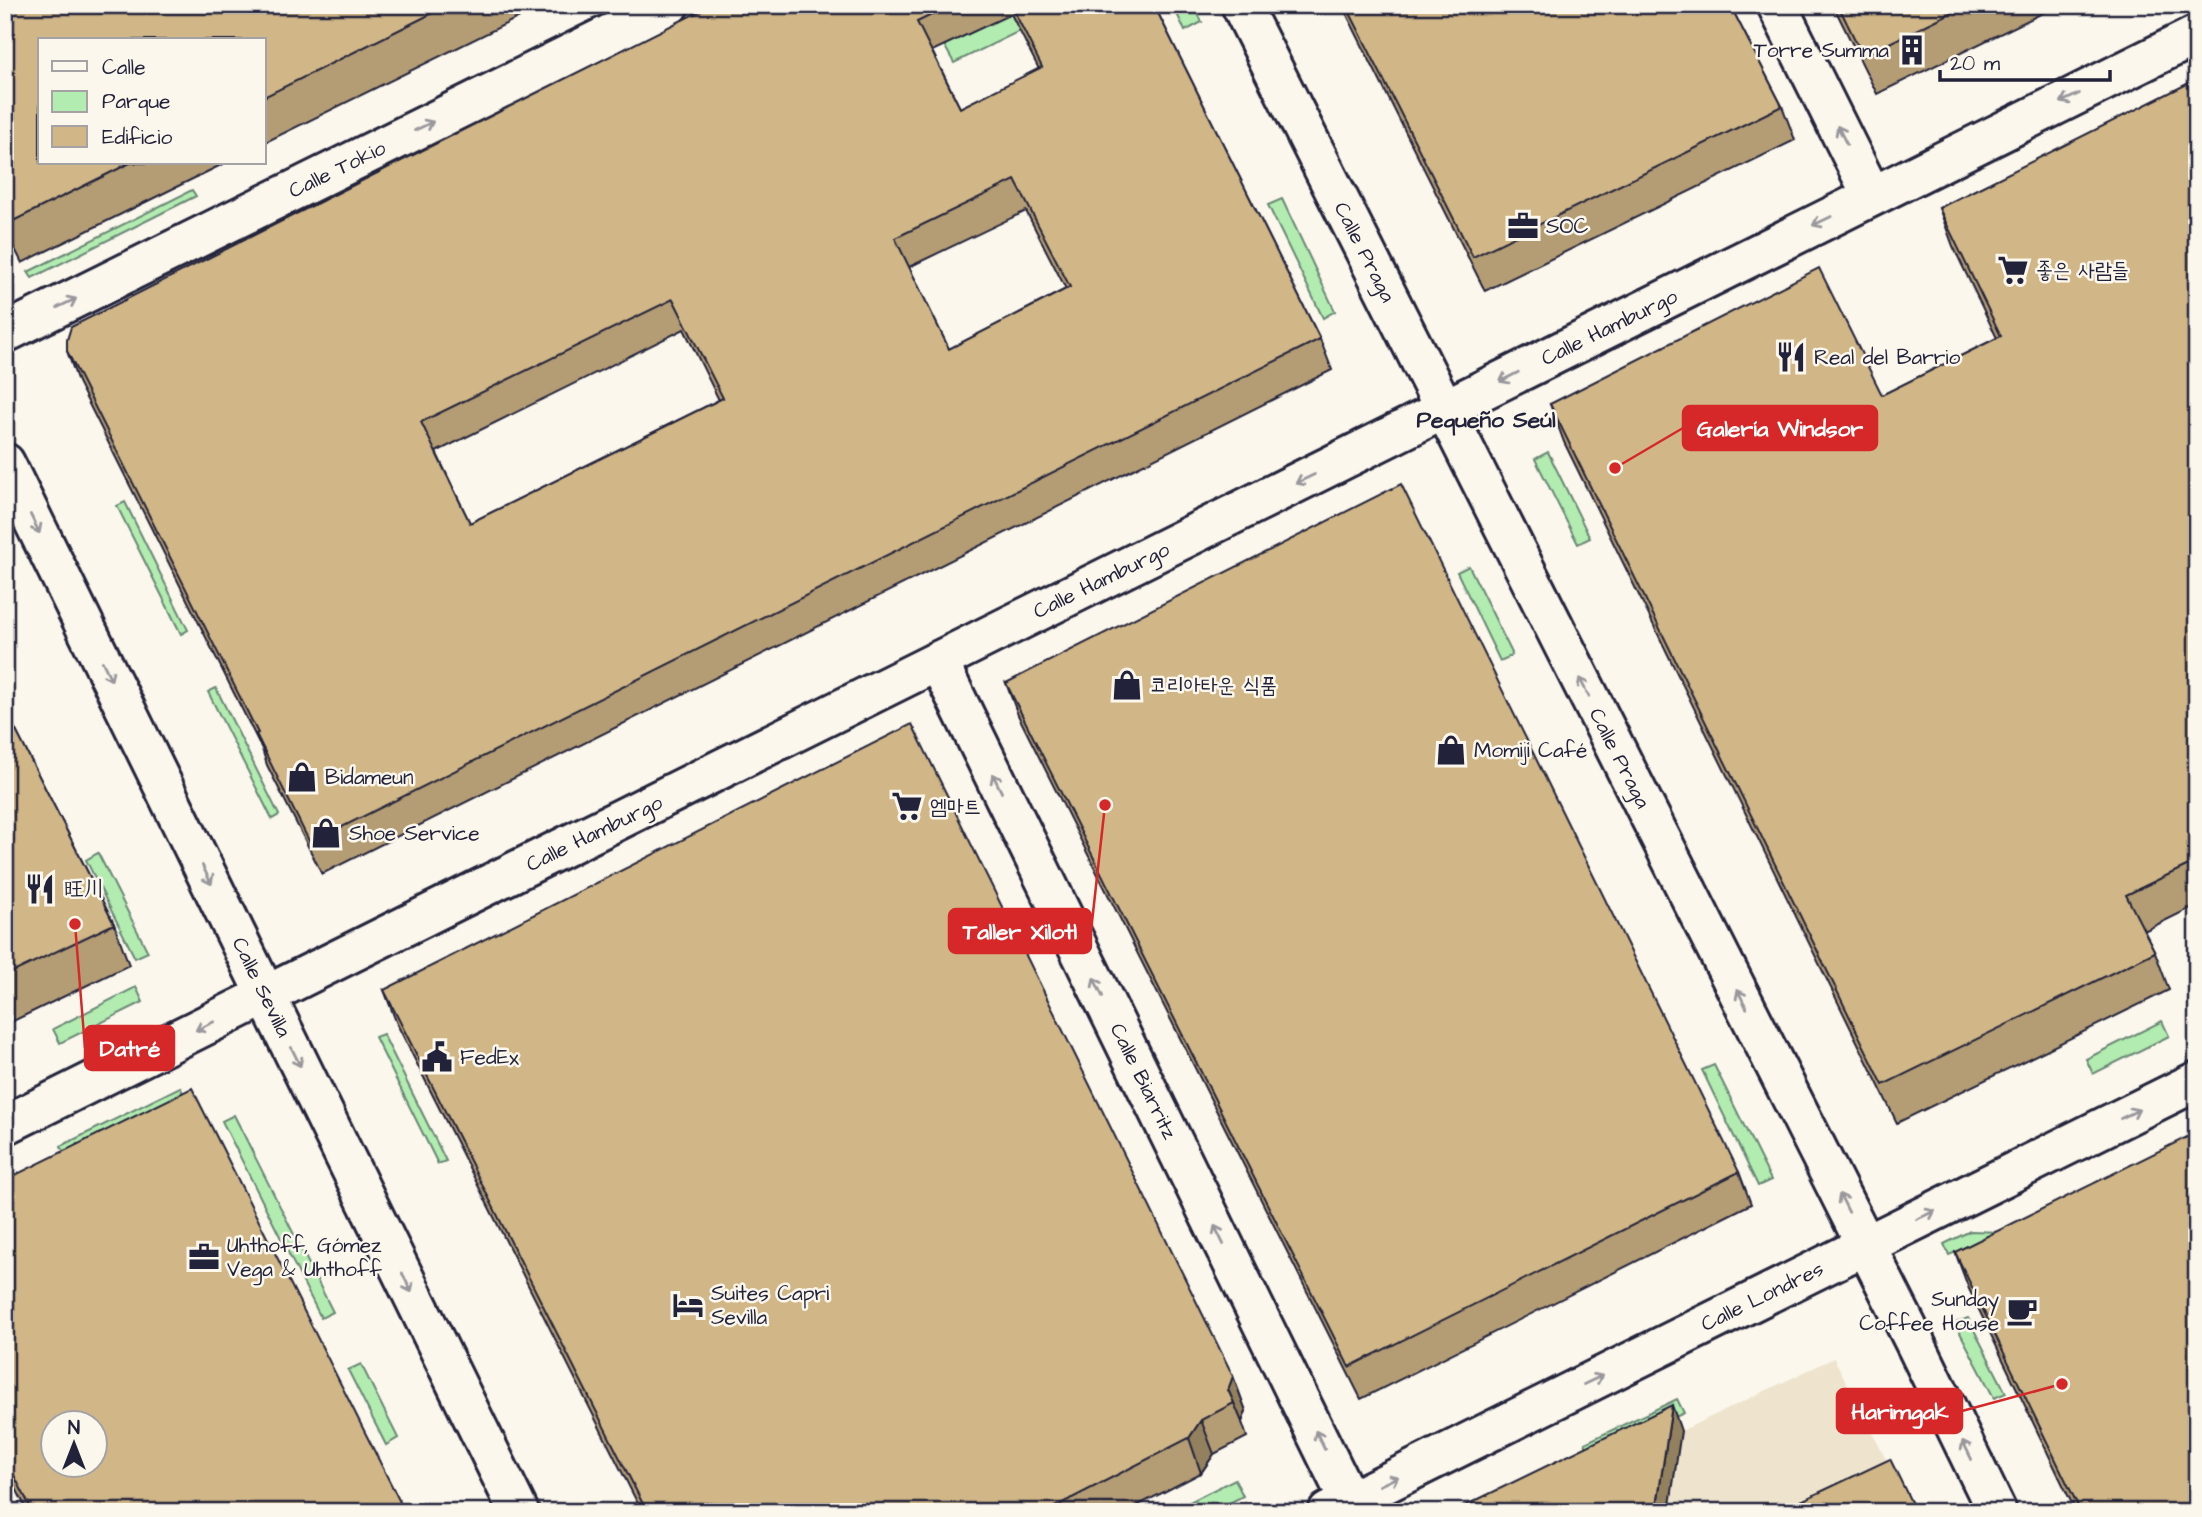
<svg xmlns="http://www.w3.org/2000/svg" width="2202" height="1517" font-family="'Architects Daughter','LXGW WenKai TC','Poor Story',sans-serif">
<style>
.built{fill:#eee4ce}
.green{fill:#b2ecb0;stroke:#6a8776;stroke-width:2}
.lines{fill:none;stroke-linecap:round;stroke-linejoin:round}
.minor-casing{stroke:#22223b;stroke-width:44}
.primary-casing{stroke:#22223b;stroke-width:44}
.minor{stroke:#fbf7ec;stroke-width:38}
.primary{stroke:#fbf7ec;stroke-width:38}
.wall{fill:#b49d74;stroke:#22223b;stroke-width:2;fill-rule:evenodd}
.shaded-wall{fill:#92805e;stroke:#22223b;stroke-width:2}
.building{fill:#d1b787;stroke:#22223b;stroke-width:2;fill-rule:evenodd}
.oneway{stroke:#99979c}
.labels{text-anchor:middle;stroke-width:5;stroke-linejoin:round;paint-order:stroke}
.poi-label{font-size:21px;fill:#22223b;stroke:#fbf7ec;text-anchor:start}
.street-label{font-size:21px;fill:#22223b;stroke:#fbf7ec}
.neighbourhood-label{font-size:23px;font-weight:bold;fill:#22223b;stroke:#fbf7ec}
.leader{fill:none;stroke:#d62828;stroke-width:2.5}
.callout-dot{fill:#d62828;stroke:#fbf7ec;stroke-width:2.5}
.callout{fill:#d62828;stroke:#d62828;stroke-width:2.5}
.callout-label{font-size:23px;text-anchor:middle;font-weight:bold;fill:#fff}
</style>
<rect width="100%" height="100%" fill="#fbf7ec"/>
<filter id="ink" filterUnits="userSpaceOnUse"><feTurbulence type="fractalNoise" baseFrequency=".0143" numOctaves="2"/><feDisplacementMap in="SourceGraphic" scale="14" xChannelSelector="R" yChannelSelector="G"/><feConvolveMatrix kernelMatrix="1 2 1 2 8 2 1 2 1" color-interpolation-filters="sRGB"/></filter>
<g filter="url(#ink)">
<polygon class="built" points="1834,1358 1913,1512 1516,1512 1681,1431"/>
<g class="green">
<polygon points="1024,5 1034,24 954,63 944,45"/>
<polygon points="1173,5 1194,5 1202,22 1185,31"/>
<polygon points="192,190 196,196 32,278 28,272"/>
<polygon points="1282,199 1335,311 1323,318 1268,205"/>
<polygon points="1548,452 1590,538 1578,544 1535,459"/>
<polygon points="125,502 188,630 181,634 117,506"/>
<polygon points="1469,566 1512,653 1511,656 1500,661 1457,572"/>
<polygon points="216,688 279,815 272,819 208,692"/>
<polygon points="98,853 148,952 135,958 86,860"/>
<polygon points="136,987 143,1002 60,1043 53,1029"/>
<polygon points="2162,1021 2169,1036 2093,1074 2086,1059"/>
<polygon points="383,1034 446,1161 438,1164 375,1037"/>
<polygon points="1714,1065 1771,1180 1758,1186 1702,1070"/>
<polygon points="180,1087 188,1102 68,1161 61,1146"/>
<polygon points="234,1115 333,1312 321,1318 222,1121"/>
<polygon points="1970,1231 2004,1232 1949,1255 1944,1244"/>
<polygon points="1968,1318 2006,1393 1994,1398 1955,1323"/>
<polygon points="361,1364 398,1438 386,1445 348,1370"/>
<polygon points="1677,1399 1684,1413 1591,1456 1585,1443"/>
<polygon points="1235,1479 1243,1496 1212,1512 1170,1512"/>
</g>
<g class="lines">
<g class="minor-casing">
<g id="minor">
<polyline points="1241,5 1917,1347 1997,1512"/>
<polyline points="1777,5 1872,196"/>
<polyline points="5,333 669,5"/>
<polyline points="938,661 1349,1501"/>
<polyline points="5,1125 2197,35"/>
<polyline points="1328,1512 2197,1081"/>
</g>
</g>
<g class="primary-casing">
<polyline id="primary" points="5,463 519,1512"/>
</g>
<use href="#minor" class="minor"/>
<use href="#primary" class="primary"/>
</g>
<g class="wall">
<polygon points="5,5 544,5 264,143 264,40 40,163 225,163 22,263 5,229"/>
<path d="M712,5H1154L1320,339L1332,370L322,874L267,765L262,749L78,382L67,351ZM1011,14L1039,69L960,108L932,51ZM1026,211L1066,289L949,349L909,267ZM684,329L719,400L470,523L436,452Z"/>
<polygon points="1342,5 1730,5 1782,106 1795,140 1485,291"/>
<polygon points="1833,5 2059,5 1877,94"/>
<polygon points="2197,79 2197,905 2144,931 2155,952 2169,990 1897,1123 1564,442 1550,404 1882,395 1997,338 1953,246 1939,208"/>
<polygon points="1006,683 1739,1172 1751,1204 1361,1399 1018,715"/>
<polygon points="5,709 114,924 129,965 5,1025"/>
<polygon points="384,990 1233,1376 1246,1411 1242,1422 1247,1437 1214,1454 1201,1473 1125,1512 642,1512 397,1024"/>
<polygon points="5,1180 405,1512 28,1512 5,1467"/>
<polygon points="1955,1252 2197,1512 2076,1512 1969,1289"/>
</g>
<g class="shaded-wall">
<polygon points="1233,1376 1246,1411 1242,1422 1234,1403 1228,1390"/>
<polygon points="1672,1405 1681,1431 1669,1512 1656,1512"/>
<polygon points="1201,1420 1214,1454 1201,1473 1189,1438"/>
</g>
<g class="building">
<polygon points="5,5 449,5 264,97 264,40 40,40 40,163 130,163 7,224 5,219"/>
<path d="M712,5H952L917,22L960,108L1042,67L1011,5H1154L1320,339L310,843L256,734L258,733L67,351V340L71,327ZM1015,180L1070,287L949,349L895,238ZM673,299L723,398L470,523L421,422Z"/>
<polygon points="1346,5 1730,5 1782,106 1473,257"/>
<polygon points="1838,5 1967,5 1863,56"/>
<polygon points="2197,79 2197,861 2126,895 2155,952 1883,1085 1550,404 1819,268 1882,395 2001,336 1939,208"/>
<polygon points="1401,484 1739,1172 1349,1367 1006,683"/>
<polygon points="5,709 114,924 5,976"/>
<polygon points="912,724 1233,1376 1228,1390 1234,1403 1201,1420 1189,1438 1045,1512 647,1512 384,990"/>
<path d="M192,1088L405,1512H33L5,1458V1180ZM52,1423H94V1465H52Z"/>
<polygon points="2197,1132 2197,1512 2081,1512 1955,1252"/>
<polygon points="1672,1405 1656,1512 1452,1512"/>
<polygon points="1890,1459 1916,1512 1778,1512"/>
</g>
<defs><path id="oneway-shaft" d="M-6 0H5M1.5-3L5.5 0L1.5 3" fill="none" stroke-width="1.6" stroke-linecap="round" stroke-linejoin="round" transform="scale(1.75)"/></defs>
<g class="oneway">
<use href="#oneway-shaft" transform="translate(2070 98) rotate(154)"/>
<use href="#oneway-shaft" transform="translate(424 126) rotate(-26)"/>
<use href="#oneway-shaft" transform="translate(1842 135) rotate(-117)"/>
<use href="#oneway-shaft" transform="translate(1822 221) rotate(154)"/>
<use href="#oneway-shaft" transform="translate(67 303) rotate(-26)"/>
<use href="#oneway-shaft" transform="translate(1509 377) rotate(153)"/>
<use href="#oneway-shaft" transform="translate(1305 479) rotate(154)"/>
<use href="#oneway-shaft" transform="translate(35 524) rotate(64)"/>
<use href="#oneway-shaft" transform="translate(107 671) rotate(64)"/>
<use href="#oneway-shaft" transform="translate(1584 687) rotate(-117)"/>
<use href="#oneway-shaft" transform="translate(997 783) rotate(-116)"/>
<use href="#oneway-shaft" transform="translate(207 875) rotate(64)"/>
<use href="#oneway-shaft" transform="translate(1098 987) rotate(-116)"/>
<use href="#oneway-shaft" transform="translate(1742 999) rotate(-117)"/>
<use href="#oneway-shaft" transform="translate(205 1026) rotate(154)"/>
<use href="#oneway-shaft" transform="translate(296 1057) rotate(64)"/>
<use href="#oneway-shaft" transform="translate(2130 1114) rotate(-26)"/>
<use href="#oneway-shaft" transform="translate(1844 1203) rotate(-117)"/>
<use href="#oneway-shaft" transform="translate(1926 1215) rotate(-26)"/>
<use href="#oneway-shaft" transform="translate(1219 1235) rotate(-116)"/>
<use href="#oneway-shaft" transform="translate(407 1283) rotate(64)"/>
<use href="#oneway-shaft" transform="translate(1593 1380) rotate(-26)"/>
<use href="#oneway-shaft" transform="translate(1320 1440) rotate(-116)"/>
<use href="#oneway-shaft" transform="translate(1967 1450) rotate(-116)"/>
<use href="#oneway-shaft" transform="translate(1389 1481) rotate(-26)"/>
</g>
</g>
<defs>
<g id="building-bare" transform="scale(2.415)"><path d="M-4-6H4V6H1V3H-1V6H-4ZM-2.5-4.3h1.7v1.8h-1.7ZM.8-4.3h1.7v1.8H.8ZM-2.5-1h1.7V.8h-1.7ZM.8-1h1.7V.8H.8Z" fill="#22223b" stroke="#fbf7ec" stroke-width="2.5" paint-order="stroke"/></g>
<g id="office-bare" transform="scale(2.415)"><path d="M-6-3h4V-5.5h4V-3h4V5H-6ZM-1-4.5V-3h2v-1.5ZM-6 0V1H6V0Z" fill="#22223b" stroke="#fbf7ec" stroke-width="2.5" paint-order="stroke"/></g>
<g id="supermarket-bare" transform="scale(2.415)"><path d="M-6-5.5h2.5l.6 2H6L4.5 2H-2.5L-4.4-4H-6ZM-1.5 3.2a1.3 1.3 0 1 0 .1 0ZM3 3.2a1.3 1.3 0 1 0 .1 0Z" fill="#22223b" stroke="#fbf7ec" stroke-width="2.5" paint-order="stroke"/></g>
<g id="restaurant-bare" transform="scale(2.415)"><path d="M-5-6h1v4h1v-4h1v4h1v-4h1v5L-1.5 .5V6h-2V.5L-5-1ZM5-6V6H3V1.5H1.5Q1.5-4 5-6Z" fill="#22223b" stroke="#fbf7ec" stroke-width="2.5" paint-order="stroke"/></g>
<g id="shop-bare" transform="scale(2.415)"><path d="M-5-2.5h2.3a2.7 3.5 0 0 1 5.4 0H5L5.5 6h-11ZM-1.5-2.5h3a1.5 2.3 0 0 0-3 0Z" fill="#22223b" stroke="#fbf7ec" stroke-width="2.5" paint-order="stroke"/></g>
<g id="civic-bare" transform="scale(2.415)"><path d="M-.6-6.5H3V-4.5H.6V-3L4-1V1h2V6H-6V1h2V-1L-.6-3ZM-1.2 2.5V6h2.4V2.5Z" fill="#22223b" stroke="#fbf7ec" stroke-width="2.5" paint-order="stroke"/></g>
<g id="hotel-bare" transform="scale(2.415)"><path d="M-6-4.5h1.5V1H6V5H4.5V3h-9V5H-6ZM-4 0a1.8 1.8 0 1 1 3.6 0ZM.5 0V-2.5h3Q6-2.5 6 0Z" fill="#22223b" stroke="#fbf7ec" stroke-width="2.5" paint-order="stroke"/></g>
<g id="cafe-bare" transform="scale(2.415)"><path d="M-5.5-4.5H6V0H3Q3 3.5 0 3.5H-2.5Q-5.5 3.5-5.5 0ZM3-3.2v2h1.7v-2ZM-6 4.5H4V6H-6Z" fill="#22223b" stroke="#fbf7ec" stroke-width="2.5" paint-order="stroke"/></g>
</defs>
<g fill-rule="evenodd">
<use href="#building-bare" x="1912" y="50"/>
<use href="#office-bare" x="1523" y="226"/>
<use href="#supermarket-bare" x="2013" y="270"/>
<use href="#restaurant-bare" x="1791" y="357"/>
<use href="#shop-bare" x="1127" y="685"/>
<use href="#shop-bare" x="1451" y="750"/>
<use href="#shop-bare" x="302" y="777"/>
<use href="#supermarket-bare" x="907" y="806"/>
<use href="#shop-bare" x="326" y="833"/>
<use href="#restaurant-bare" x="40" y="889"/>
<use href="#civic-bare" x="437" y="1057"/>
<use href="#office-bare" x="204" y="1257"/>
<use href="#hotel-bare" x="688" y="1305"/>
<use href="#cafe-bare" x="2022" y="1311"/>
</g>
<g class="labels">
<g class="poi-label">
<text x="1889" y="57" text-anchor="end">Torre Summa</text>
<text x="1546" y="233">SOC</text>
<text x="2036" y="277">좋은 사람들</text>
<text x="1814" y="364">Real del Barrio</text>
<text x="1150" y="692">코리아타운 식품</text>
<text x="1474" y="757">Momiji Café</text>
<text x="325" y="784">Bidameun</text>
<text x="930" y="813">엠마트</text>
<text x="349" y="840">Shoe Service</text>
<text x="63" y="896">旺川</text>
<text x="460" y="1064">FedEx</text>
<text x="227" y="1252">Uhthoff, Gómez<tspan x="227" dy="24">Vega &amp; Uhthoff</tspan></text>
<text x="711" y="1300">Suites Capri<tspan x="711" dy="24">Sevilla</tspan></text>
<text x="1999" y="1306" text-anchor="end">Sunday<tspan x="1999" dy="24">Coffee House</tspan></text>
</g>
<g class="street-label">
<text transform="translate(337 169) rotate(-26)" y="7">Calle Tokio</text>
<text transform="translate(1365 252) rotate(63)" y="7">Calle Praga</text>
<text transform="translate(1609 327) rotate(-26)" y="7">Calle Hamburgo</text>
<text transform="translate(1101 580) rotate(-26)" y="7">Calle Hamburgo</text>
<text transform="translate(1620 758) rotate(63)" y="7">Calle Praga</text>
<text transform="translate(594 833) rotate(-26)" y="7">Calle Hamburgo</text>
<text transform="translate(262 987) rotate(64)" y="7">Calle Sevilla</text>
<text transform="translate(1144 1081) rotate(64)" y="7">Calle Biarritz</text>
<text transform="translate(1762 1296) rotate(-26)" y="7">Calle Londres</text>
</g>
<g class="neighbourhood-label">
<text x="1486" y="427">Pequeño Seúl</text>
</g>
</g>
<path class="leader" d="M1615 468L1683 428M1105 805L1091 931M75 924L85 1048M2062 1384L1962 1411"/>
<g class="callout-dot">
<circle cx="1615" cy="468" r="7"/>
<circle cx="1105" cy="805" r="7"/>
<circle cx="75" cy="924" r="7"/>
<circle cx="2062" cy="1384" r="7"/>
</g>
<g class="callout">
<rect x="1683" y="406" width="194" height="44" rx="7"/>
<rect x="949" y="909" width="142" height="44" rx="7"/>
<rect x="85" y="1026" width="89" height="44" rx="7"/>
<rect x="1837" y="1389" width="125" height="44" rx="7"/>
</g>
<g class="callout-label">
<text x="1780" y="436">Galería Windsor</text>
<text x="1020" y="939">Taller Xilotl</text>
<text x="130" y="1056">Datré</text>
<text x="1900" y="1419">Harimgak</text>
</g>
<rect width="2202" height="1517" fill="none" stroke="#fbf7ec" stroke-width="28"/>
<rect x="14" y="14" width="2174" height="1489" fill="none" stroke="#22223b" stroke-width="2.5" filter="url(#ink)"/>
<rect x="38" y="38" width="228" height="126" fill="#fbf7ec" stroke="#a4a2a5" stroke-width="2"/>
<rect x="52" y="61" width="35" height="10" fill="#fbf7ec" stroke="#a4a2a5" stroke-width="2"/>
<text x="102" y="74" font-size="21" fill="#22223b">Calle</text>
<rect x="52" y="91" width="35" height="21" fill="#b2ecb0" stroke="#a4a2a5" stroke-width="2"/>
<text x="102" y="108" font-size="21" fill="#22223b">Parque</text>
<rect x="52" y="126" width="35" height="21" fill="#d1b787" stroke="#a4a2a5" stroke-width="2"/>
<text x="102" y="144" font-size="21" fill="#22223b">Edificio</text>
<g transform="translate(74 1444)"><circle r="33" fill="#fbf7ec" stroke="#a4a2a5" stroke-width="2"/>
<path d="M0-5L12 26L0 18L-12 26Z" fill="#22223b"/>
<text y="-10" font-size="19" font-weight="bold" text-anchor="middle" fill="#22223b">N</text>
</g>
<path d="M1940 70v10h170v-10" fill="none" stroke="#22223b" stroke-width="3.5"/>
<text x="1950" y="70" font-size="21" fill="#22223b" stroke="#fbf7ec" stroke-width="5" paint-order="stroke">20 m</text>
</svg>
